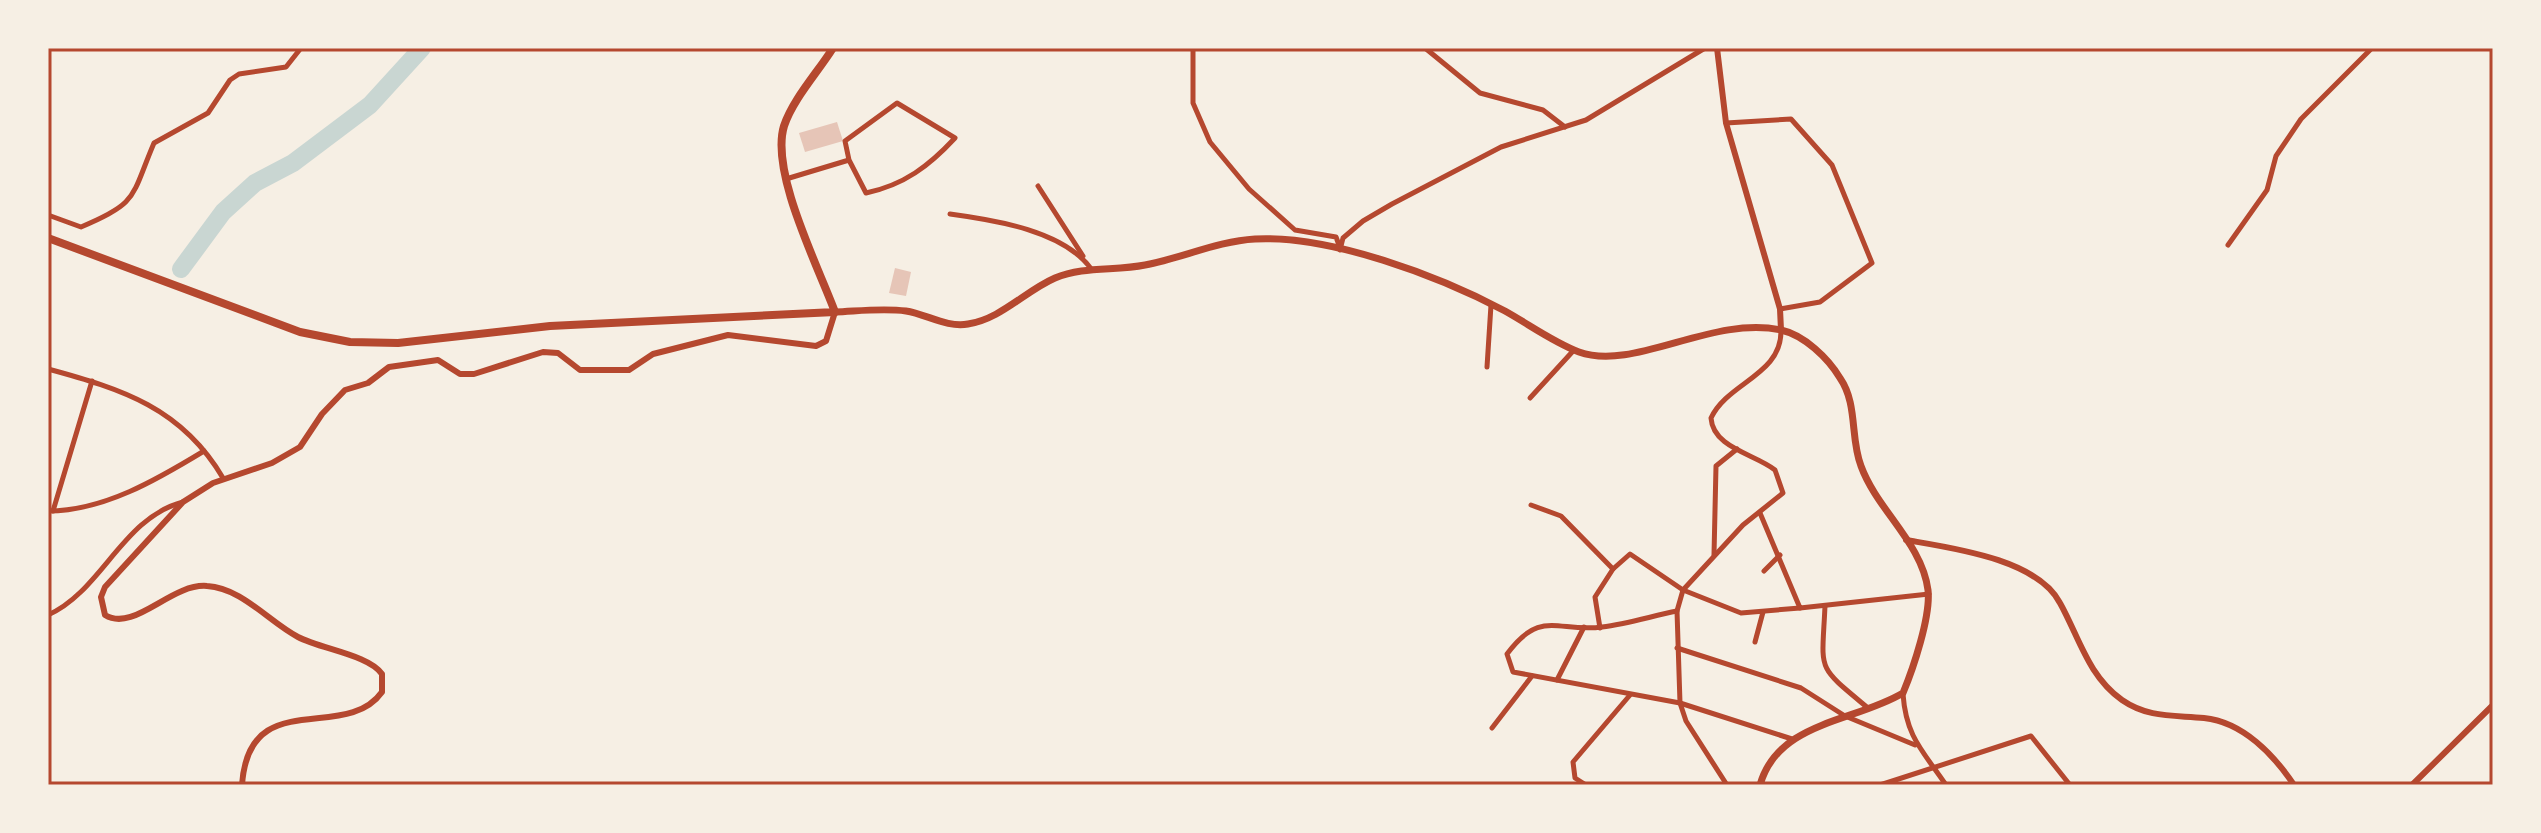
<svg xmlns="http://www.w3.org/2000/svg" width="2541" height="833" font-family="'Archivo Narrow',sans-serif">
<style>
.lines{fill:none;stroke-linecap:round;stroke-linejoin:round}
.river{stroke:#c9d6d2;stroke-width:18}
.building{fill:#e6c5b7}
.minor{stroke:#b5482f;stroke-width:5}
.tertiary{stroke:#b5482f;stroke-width:6}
.secondary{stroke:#b5482f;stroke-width:7}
.primary{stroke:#b5482f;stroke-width:8}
.neatline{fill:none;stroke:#b5482f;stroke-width:3}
</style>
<rect width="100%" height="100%" fill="#f6efe4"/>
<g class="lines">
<polyline class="river" points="181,269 223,212 255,183 293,163 370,105 422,48"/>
</g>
<g class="building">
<polygon points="837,122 843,141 805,152 799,133"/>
<polygon points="895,268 911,272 906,296 889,293"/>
</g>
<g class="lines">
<g class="minor">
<polyline points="1193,48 1193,103 1210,142 1249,189 1295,230 1336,237 1339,245"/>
<polyline points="1425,48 1480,93 1543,110 1565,127"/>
<polyline points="1726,123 1791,119 1832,165 1872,263 1820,302 1780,309"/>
<path d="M786,179L849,160L845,141L897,103L955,138C929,166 904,185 866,193L849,160"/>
<polyline points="1038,186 1083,256"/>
<path d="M950,214C995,220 1065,231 1092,270"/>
<path d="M48,215L81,227C139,203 131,197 154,143L208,113L230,80L239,74L286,67L301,48"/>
<polyline points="2228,245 2267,190 2276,156 2301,119 2372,48"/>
<polyline points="1340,250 1343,238 1363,221 1392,204 1501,147 1586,120 1705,48"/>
<polyline points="1487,367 1491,305"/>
<path d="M48,369C122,389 182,408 223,478"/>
<polyline points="1530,398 1574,350"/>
<polyline points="1531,505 1561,516 1613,569 1630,554 1683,590 1741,613 1800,608"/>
<path d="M48,511C104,511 158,479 204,451"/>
<polyline points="53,511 92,381"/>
<polyline points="1760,513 1800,608 1929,594"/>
<polyline points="1714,555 1716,466 1737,449"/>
<polyline points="1764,571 1780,555"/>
<path d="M1825,606C1822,673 1815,664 1868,708"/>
<path d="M1677,611C1652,616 1627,624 1602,627C1558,633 1541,608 1507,654L1513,672L1680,703L1792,739"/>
<path d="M48,615C102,591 122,518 183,502"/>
<polyline points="1600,628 1595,597 1613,569"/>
<polyline points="1755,642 1763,612"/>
<polyline points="1677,648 1801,688 1845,716 1915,745"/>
<polyline points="1557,680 1584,627"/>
<path d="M1903,694C1906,737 1923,751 1946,785"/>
<polyline points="1492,728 1532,676"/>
<polyline points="1586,785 1575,778 1573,762 1630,695"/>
<path d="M1727,785L1686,721L1680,703L1677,611L1683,590L1743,525L1783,493L1775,470C1755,454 1713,448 1711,418C1728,382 1782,375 1781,330"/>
<polyline points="1880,785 2031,736 2070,785"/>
</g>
<g class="tertiary">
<polyline points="1717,48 1726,123 1780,309 1781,330"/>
<path d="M1906,540C1952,548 2037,559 2060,603C2079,637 2088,676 2122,700C2148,718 2173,715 2204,718C2243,722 2274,755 2294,785"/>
<path d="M242,785C249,684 345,744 382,692V674C369,655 321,649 298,637C269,622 242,588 207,586C171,583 134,633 105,615L101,597L105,587L183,502L213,483L272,463L300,447L322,414L345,390L368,383L389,367L438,360L460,374H474L543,352L558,353L580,370H629L653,354L728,335L816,346L826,341L835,312"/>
<polyline points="2412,785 2493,705"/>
</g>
<path class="secondary" d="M835,312C859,311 883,308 906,311C926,314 947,328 968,324C1001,319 1025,291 1055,278C1083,266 1115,271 1145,265C1182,258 1218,241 1255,239C1331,235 1439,276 1505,311C1530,325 1553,342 1579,352C1634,372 1712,315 1781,330C1804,335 1828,358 1840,378C1858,404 1850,438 1861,466C1877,510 1922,543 1928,590C1931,616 1913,669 1903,693C1855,722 1778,721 1760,785"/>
<path class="primary" d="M48,238L300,332L350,342L398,343L550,326L835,312C818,266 770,172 784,126C793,99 818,72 833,48"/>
</g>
<rect width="2541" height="833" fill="none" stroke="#f6efe4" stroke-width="100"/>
<rect x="50" y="50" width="2441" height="733" class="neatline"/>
</svg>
